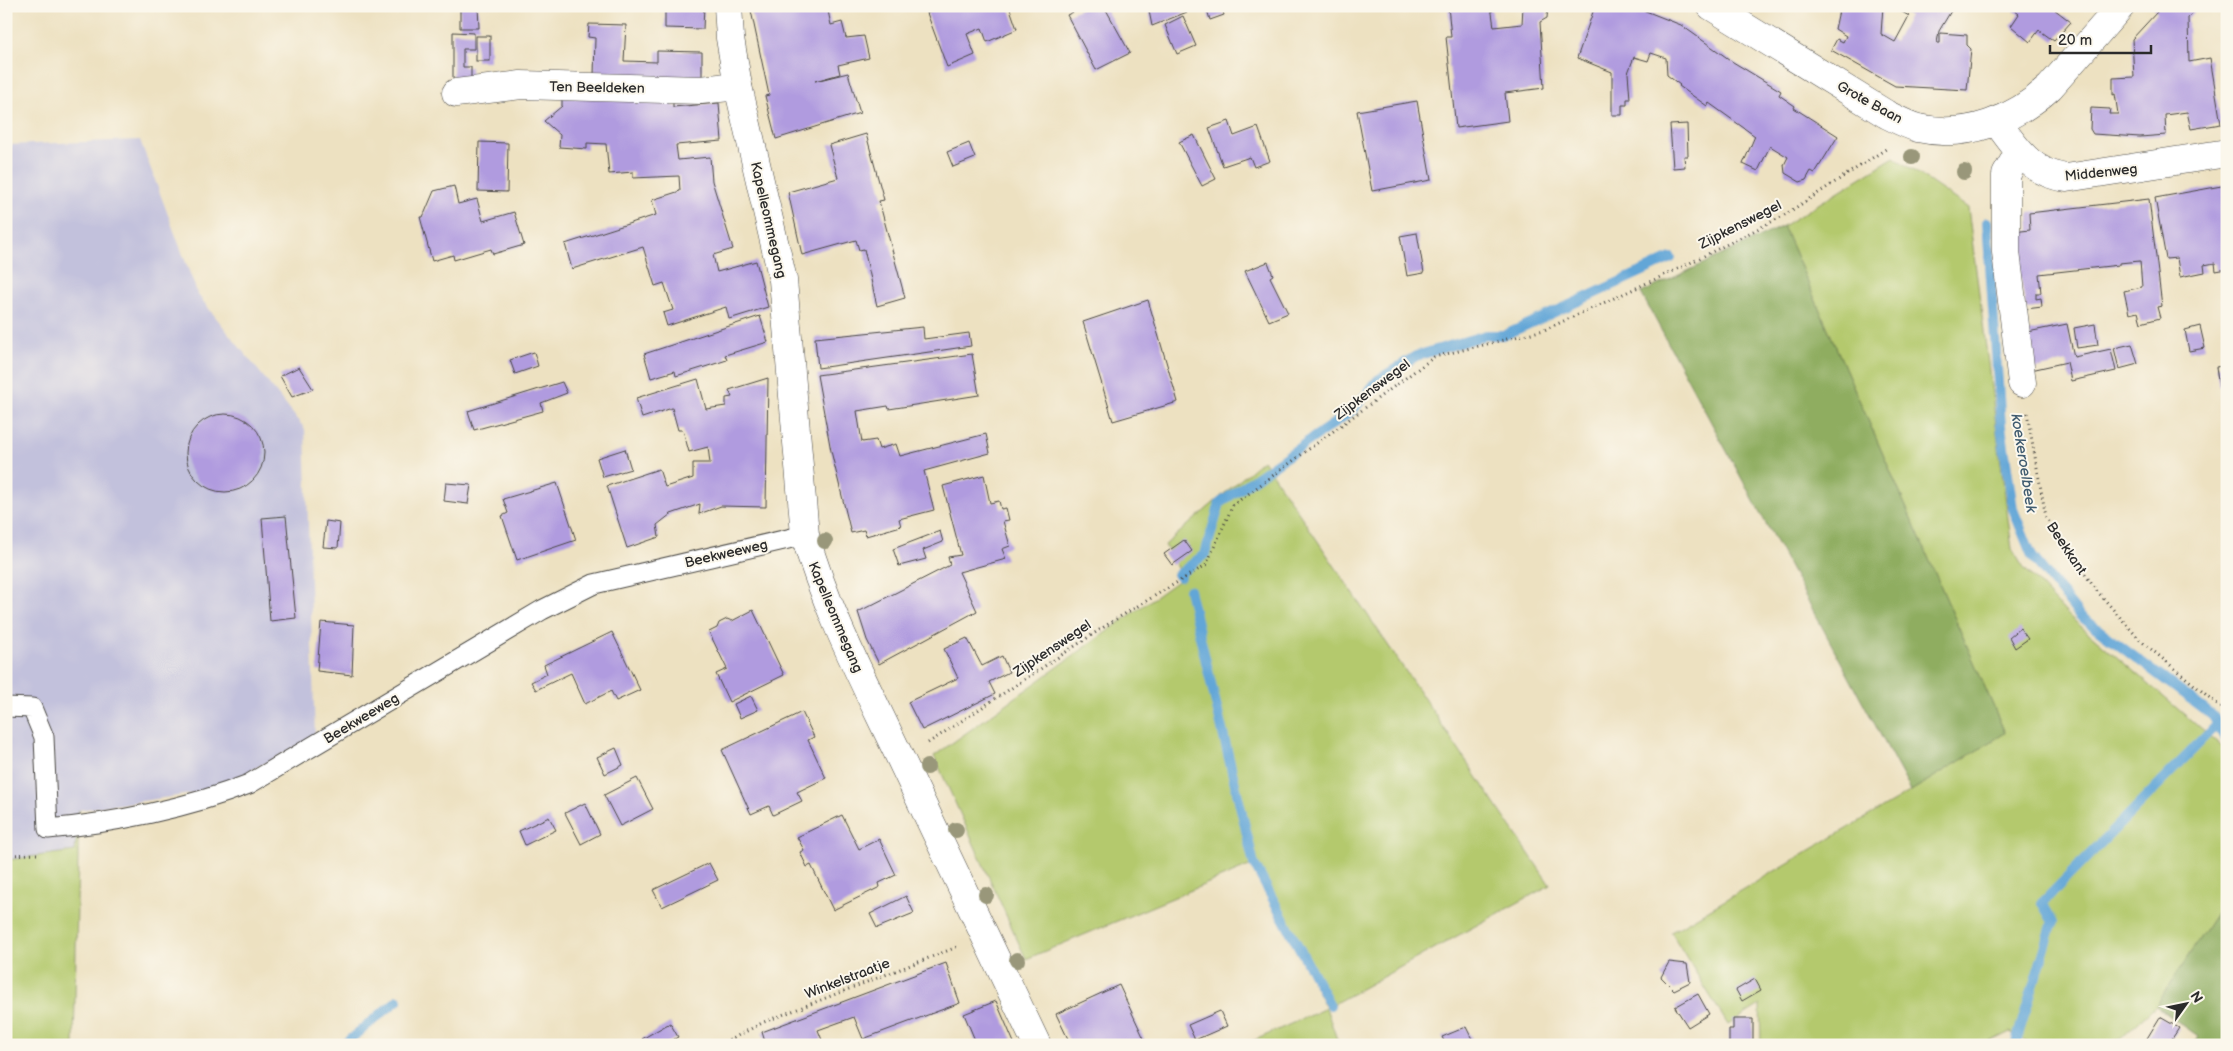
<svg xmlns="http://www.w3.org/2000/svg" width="2233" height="1051" font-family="'Balsamiq Sans',sans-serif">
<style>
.industrial{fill:#c2c1dc}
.green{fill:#b4c96d;stroke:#707a4c}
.forest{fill:#8fad60;stroke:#5d6c46}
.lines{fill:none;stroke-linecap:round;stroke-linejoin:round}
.stream{stroke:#62a6d7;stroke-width:10}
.building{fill:#b09bdf}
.service-casing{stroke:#484642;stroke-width:21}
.minor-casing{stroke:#484642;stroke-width:29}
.path{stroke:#484642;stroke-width:3;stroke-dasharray:1 4;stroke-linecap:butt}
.service{stroke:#fff;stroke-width:19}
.minor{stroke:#fff;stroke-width:28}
.tree{fill:#99977a}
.labels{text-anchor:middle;stroke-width:4;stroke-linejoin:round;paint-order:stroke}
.street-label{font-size:14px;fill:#2b2b2b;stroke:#fbf7ec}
.water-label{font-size:15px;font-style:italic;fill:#415c70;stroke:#fbf7ec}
</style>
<rect width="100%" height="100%" fill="#fbf7ec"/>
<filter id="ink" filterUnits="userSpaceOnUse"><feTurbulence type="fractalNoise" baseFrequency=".02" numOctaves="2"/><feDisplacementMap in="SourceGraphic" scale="10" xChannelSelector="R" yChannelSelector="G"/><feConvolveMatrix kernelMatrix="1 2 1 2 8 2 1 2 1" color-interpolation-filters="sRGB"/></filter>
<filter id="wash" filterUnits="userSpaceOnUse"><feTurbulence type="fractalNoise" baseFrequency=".0096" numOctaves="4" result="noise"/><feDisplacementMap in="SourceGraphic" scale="20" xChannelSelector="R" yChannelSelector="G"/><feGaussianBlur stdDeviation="1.12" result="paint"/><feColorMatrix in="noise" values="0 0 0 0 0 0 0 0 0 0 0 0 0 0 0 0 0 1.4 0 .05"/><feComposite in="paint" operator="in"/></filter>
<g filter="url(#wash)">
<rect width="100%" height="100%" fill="#ede1c1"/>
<polygon class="industrial" points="140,140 198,295 305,429 315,737 212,791 79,810 75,851 6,860 6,145"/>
<g class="green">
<polygon points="1894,157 1968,208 2012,549 2023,567 2070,617 2227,751 2227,896 2156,1006 2114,1045 2031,1045 2010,1032 1983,1045 1761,1045 1760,1005 1728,1025 1671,932 1911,791 2005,733 1783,226"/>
<polygon points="1263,460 1550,885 1326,1008 1339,1045 1244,1045 1326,1008 1254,864 1026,959 934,756 1183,577 1165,545"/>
<polygon points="79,810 74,1045 6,1045 6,860 75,851"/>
</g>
<g class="forest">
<polygon points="1783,226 2005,733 1911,791 1641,293"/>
<polygon points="2227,896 2227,1045 2192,1045 2198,1036 2156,1006"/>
</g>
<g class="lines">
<g class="stream">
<polyline points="1987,222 2001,426 2013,509 2032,556 2079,615 2213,716 2227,741"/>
<polyline points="1180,577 1178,575 1205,554 1220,503 1353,410 1378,380 1416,356 1486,335 1505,335 1671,258"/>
<polyline points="1189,590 1254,864 1330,1005"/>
<polyline points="343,1045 398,1000"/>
<polyline points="2015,1045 2053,922 2042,903 2218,724"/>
</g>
</g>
<g id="blocks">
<g class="building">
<polygon points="460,6 478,6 479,28 460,28"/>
<polygon points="665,6 704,6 703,29 665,28"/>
<polygon points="750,6 827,6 831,25 842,22 846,38 864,36 869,58 838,65 840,74 815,81 848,73 860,113 776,139 765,96 769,95"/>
<polygon points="944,6 1009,6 1017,29 987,42 982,28 967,34 975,55 947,67 927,13"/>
<polygon points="1086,6 1104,6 1130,53 1096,70 1067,15"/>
<polygon points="1148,6 1184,6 1187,12 1152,26"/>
<polygon points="1206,6 1221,6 1224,15 1210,20"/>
<polygon points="1448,6 1491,6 1494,27 1522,24 1523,6 1548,6 1547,18 1540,22 1544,88 1505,93 1508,121 1456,128 1446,37 1451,37"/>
<polygon points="1595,6 1633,6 1681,25 1733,62 1781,91 1779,95 1795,106 1794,108 1838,136 1815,173 1811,171 1806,180 1800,182 1785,173 1784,165 1788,157 1770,146 1758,171 1743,164 1755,136 1709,103 1707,106 1679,86 1680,85 1667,75 1666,58 1651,53 1648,61 1634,57 1628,73 1630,99 1627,99 1627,105 1622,105 1622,115 1612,115 1612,72 1577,58"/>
<polygon points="1840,6 1883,6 1881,34 1895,42 1909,16 1892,6 1954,6 1939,31 1937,43 1940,43 1940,33 1967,35 1967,45 1971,49 1967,90 1895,86 1831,50 1837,39 1843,42 1846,36 1835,29"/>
<polygon points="2009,6 2050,6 2071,22 2054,41 2039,30 2030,42 2011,26 2019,14"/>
<polygon points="2153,6 2198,6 2188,18 2189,62 2210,58 2221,124 2191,129 2187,112 2165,115 2166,135 2140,137 2093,134 2090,129 2091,108 2110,109 2109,114 2118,114 2115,94 2113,95 2113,78 2134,77 2132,39 2157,12"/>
<polygon points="1183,16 1196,46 1177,54 1165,25"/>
<polygon points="589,24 626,25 624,61 657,62 657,51 702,52 702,80 594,76 595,38 588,37"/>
<polygon points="453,32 474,33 474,49 463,49 463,67 471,67 471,83 453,84"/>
<rect x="476" y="36" width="14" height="25"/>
<polygon points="562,97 673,100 673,107 719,103 722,141 676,145 678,160 710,157 712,181 733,249 713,255 717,272 756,261 768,307 729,319 726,307 667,326 663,313 673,310 664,283 655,286 643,247 572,269 565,244 656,215 652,200 680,191 679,176 633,178 633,172 609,174 606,144 587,143 587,149 559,147 560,135 544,121 562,106"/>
<polygon points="1417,101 1431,180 1372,191 1357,111"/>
<polygon points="1229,121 1234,136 1258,127 1270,161 1254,167 1250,157 1223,166 1209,128"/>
<polygon points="1687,124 1688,156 1684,156 1685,167 1673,168 1670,125"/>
<polygon points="866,134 884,200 879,201 905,298 877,306 864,249 859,250 856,240 802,255 788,192 838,178 829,145"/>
<polygon points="1194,135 1216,179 1202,186 1179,142"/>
<polygon points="479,142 508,143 507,192 478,191"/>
<polygon points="969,143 975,158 953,167 947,152"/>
<polygon points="2227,185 2227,269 2216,271 2215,263 2204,265 2205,272 2180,277 2177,258 2166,259 2155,198"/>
<polygon points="454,186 458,204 477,199 483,221 514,212 524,245 493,254 491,249 454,260 453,255 432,261 420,217 423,217 434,191"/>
<polygon points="2149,199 2162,306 2157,307 2160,318 2141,323 2138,312 2129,314 2124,291 2142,287 2140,261 2119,263 2119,265 2039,274 2041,293 2036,293 2036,299 2041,298 2042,307 2026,309 2013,232 2030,230 2029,213"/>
<polygon points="1417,233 1424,273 1407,276 1400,236"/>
<polygon points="1268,262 1273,275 1270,277 1288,313 1269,321 1245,271"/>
<polygon points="1148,300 1178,402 1113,421 1083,322"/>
<polygon points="760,316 768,342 725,355 727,360 676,376 675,371 651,378 644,354"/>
<polygon points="2067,324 2074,357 2111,349 2116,371 2071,381 2067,362 2031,370 2023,333"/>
<polygon points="2095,324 2098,345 2077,348 2074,328"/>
<polygon points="2200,326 2205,348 2189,351 2185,330"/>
<polygon points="923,327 924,339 969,333 971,346 818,368 815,338"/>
<polygon points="2132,344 2138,364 2119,369 2114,348"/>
<polygon points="534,352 538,366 515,374 510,360"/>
<polygon points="972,354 979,395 889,409 888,406 857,411 862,442 876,440 879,449 896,444 900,456 986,434 990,453 924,471 934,510 899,519 901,526 866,536 864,530 851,533 831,451 817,375"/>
<polygon points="2227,365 2227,386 2219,387 2216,367"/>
<polygon points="299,367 313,389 292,397 280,376"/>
<polygon points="768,378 766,507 721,506 699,514 700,504 671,514 657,525 659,537 627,548 607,486 659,469 665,487 693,478 693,463 710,463 708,447 689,452 683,430 678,430 672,408 642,418 636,398 698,379 706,409 726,406 726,398 732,397 729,390"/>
<polygon points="562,382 567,393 541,403 543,411 474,430 468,411"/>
<circle cx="225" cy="453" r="39"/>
<polygon points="625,449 631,469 603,477 597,458"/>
<polygon points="984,475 990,503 999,501 1001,509 1006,508 1009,520 1003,521 1010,546 1002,549 1006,559 959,572 977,611 879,664 867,640 858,612 950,565 948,557 961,555 943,486"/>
<polygon points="446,483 471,485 468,504 444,501"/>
<polygon points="557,483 576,540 517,560 502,516 508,513 503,499"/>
<polygon points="286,516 296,618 270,621 262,518"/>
<polygon points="326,521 340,523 338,548 323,547"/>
<polygon points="940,531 943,542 923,550 926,559 899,566 893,549"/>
<polygon points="1184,540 1192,551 1172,565 1164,554"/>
<polygon points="753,610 784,675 729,702 716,674 727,669 709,632 717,628 719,623 727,619 732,621"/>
<polygon points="321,622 354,625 352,675 317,671"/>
<polygon points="2020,628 2028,639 2015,648 2009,637"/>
<polygon points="612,632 640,690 616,701 611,691 585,704 571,673 536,690 531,682 547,674 544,665"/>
<polygon points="967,638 982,666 1002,656 1009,672 989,682 995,694 922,730 908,702 958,678 944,649"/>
<polygon points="751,696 758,710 740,718 734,704"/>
<polygon points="802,712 814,737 808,740 826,778 797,792 802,801 773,815 769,806 751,814 722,750"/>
<polygon points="616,748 623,765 605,774 597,757"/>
<polygon points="637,778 653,809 620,826 604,795"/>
<polygon points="585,803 600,834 581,844 565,813"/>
<polygon points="842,815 859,849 879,839 896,875 879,883 880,887 833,910 811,865 807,867 800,852 804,850 797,837"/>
<polygon points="549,817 556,830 525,845 519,831"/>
<polygon points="709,863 718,880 662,907 653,890"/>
<polygon points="906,896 914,913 877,928 870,914"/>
<polygon points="1669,962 1687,964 1690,982 1674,990 1661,977"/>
<polygon points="946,963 960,1003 863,1039 854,1017 818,1030 822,1040 810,1045 766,1045 762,1032"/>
<polygon points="1755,979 1761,990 1742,1001 1736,990"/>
<polygon points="1119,985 1147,1045 1071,1045 1056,1014"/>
<polygon points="1698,994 1709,1014 1688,1027 1675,1007"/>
<polygon points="996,1001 1015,1045 977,1045 964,1014"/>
<polygon points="1220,1011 1227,1026 1195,1040 1188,1025"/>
<polygon points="2160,1017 2179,1028 2168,1045 2143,1045"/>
<polygon points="1733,1019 1753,1019 1753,1045 1729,1045 1729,1029 1733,1029"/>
<polygon points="670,1023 678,1037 664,1045 646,1045 642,1039"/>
<polygon points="1466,1027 1475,1045 1446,1045 1442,1037"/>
</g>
</g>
</g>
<g filter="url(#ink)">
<use href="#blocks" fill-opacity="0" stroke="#484642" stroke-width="1"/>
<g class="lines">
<g class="service-casing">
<path id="service" d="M6,707L32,708L44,737L48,829C114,823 188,808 249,784L542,610L594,584L805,535"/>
</g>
<g class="minor-casing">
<g id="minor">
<path d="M728,6L730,38L738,86L783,280L805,535C826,609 862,678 895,747C942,847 990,946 1037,1045"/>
<path d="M1711,6L1886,114C1896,119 1907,125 1918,128C1967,139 2014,120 2050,87L2121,6"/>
<polyline points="456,93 521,85 701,90 738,86"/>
<path d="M1997,122C2017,149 2031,173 2066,178L2227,153"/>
<polyline points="2019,152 2006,175 2006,252 2022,383"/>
</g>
</g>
<g class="path">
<polyline points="2027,413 2046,517 2096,590 2140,640 2227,712"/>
<polyline points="928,743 1113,621 1206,565 1233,505 1434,357 1544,330 1680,268 1783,216 1886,149"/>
<polyline points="6,855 38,854"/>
<polyline points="720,1045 764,1022 957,947"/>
</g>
<use href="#service" class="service"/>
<use href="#minor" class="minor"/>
</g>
<g class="tree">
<circle cx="1912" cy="157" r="8"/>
<circle cx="1964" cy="172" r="8"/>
<circle cx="825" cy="541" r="8"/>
<circle cx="927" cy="767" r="8"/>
<circle cx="956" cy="830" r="8"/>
<circle cx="986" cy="895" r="8"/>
<circle cx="1017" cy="960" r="8"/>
</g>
</g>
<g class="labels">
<g class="street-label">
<text transform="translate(597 87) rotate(1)" y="5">Ten Beeldeken</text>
<text transform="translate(1870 102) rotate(29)" y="5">Grote Baan</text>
<text transform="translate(2101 172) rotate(-6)" y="5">Middenweg</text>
<text transform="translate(769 220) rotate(77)" y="5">Kapelleommegang</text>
<text transform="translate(1740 224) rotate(-27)" y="5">Zijpkenswegel</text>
<text transform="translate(1372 389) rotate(-37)" y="5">Zijpkenswegel</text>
<text transform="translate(2067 548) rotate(56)" y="5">Beekkant</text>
<text transform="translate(726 553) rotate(-13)" y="5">Beekweeweg</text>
<text transform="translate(836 617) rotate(67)" y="5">Kapelleommegang</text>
<text transform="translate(1052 648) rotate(-34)" y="5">Zijpkenswegel</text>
<text transform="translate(361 718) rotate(-31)" y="5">Beekweeweg</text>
<text transform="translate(847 978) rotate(-21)" y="5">Winkelstraatje</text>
</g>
<g class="water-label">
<text transform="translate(2024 463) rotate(81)" y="5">koekeroelbeek</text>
</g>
</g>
<rect width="2233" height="1051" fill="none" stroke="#fbf7ec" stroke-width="25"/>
<g transform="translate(2186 1004) rotate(57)" stroke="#fbf7ec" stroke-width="4" paint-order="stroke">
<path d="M0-4L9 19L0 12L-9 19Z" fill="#2b2b2b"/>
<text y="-8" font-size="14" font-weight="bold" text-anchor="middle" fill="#2b2b2b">N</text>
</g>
<path d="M2050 45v8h101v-8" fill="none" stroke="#2b2b2b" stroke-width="2.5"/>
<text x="2058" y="45" font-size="15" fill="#2b2b2b" stroke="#fbf7ec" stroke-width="4" paint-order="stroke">20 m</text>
</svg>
